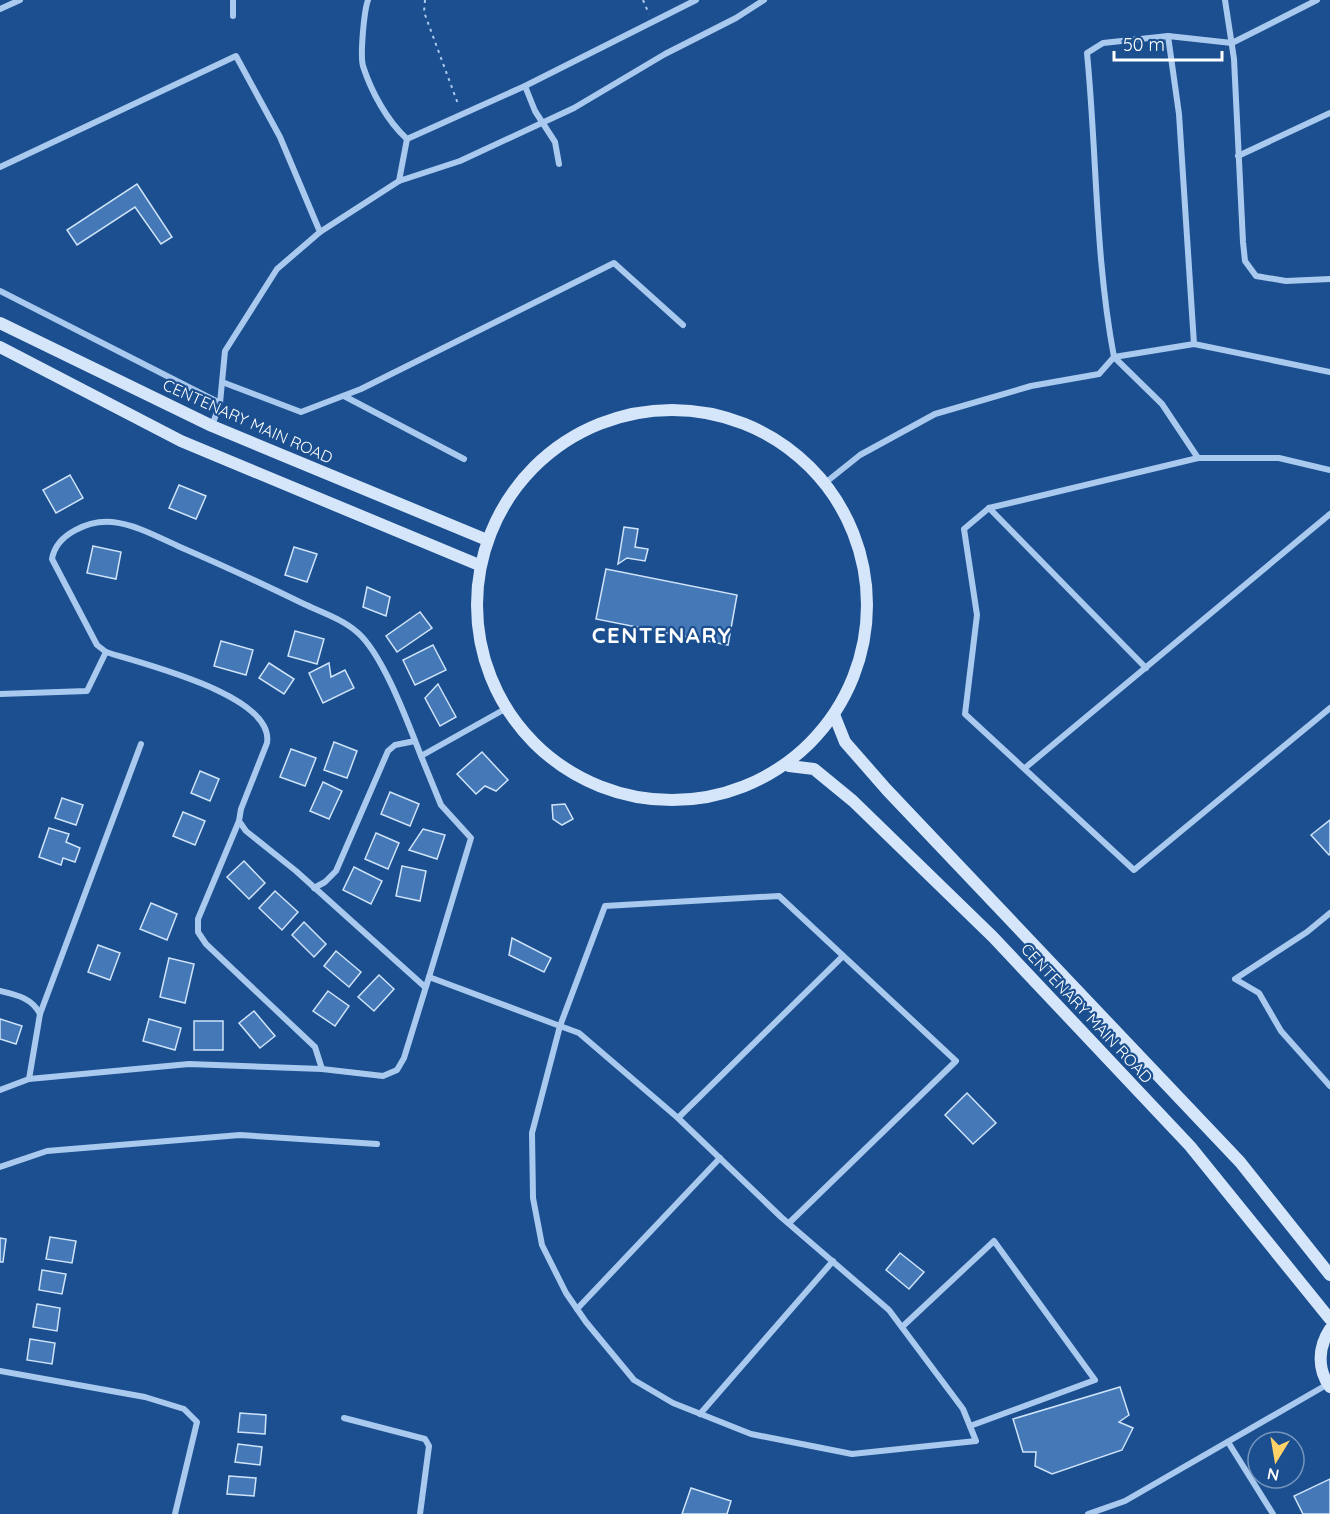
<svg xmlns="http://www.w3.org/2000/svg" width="1330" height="1514" font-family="Quicksand,sans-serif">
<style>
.building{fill:#4478b7;stroke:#cfe3fa;stroke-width:1.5}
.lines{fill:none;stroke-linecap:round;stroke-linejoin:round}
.path{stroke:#a9c9ee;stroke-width:2;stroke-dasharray:3 4.5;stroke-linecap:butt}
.street{stroke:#a9c9ee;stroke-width:6}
.secondary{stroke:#d6e6fa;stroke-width:12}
.labels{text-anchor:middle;stroke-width:4.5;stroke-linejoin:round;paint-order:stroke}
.street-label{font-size:16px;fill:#fff;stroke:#1b4f8f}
.district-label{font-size:22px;font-weight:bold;letter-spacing:1.5px;fill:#fff;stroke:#1b4f8f}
</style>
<rect width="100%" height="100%" fill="#1b4f8f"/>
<g class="building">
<polygon points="137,184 172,237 161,244 135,207 77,245 67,230"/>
<polygon points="70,475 83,498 56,513 43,490"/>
<polygon points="179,485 206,496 196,519 169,508"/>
<polygon points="624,527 638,529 635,547 648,549 645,561 627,558 618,564"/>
<polygon points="93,546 121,552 116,579 87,573"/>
<polygon points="294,547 317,554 307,582 285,575"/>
<polygon points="606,569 737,595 728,645 596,619"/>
<polygon points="367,587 390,597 386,616 363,607"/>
<polygon points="420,612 432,628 397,652 386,636"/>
<polygon points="295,631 324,639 317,664 288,656"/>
<polygon points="221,641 253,650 246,675 214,666"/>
<polygon points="433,645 446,670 415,685 403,660"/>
<polygon points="269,663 294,679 284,694 259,678"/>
<polygon points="329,663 331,677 345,670 354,688 323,703 309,673"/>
<polygon points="438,684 456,717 440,726 425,698"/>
<polygon points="334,742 357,751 347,778 324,770"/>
<polygon points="291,749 316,758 305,786 280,777"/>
<polygon points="482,752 508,780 496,791 485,786 476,794 457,774"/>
<polygon points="200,771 219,779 210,801 191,793"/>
<polygon points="323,782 342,791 329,819 310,811"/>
<polygon points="390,792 419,804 410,826 381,814"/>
<polygon points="62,798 83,805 76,825 55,818"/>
<polygon points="565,804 573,819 562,825 553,819 552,805"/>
<polygon points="183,812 205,821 195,845 173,836"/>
<polygon points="1330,820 1330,854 1329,855 1311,835"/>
<polygon points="49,828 69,834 66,842 80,848 75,862 63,858 61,865 39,857"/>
<polygon points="423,829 445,835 437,859 409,850"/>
<polygon points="376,833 399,843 388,869 365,859"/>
<polygon points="244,861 265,883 249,899 227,877"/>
<polygon points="402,866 426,871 420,901 396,896"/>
<polygon points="354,867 382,881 371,904 343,890"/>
<polygon points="275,891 298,912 282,930 259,908"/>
<polygon points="151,903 177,914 167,940 140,929"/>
<polygon points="304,922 326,944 314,957 292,935"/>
<polygon points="512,938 551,958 544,972 509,955"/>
<polygon points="98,945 120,953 110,980 88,972"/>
<polygon points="336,951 361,972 349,987 324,966"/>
<polygon points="169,958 194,964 185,1003 160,997"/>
<polygon points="379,975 394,989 374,1011 358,997"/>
<polygon points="328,991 349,1006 335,1026 313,1011"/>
<polygon points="254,1011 275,1036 260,1048 239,1023"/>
<polygon points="0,1019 22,1026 16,1044 0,1039"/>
<polygon points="149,1019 181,1028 175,1050 143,1041"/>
<rect x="194" y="1021" width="29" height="29"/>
<polygon points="967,1093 996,1123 973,1144 945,1115"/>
<polygon points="50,1237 76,1241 72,1263 46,1259"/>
<polygon points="0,1238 6,1239 3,1262 0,1262"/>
<polygon points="900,1253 924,1272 909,1289 886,1270"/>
<polygon points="42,1270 66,1274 62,1294 39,1290"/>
<polygon points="37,1304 60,1308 57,1331 33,1327"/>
<polygon points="30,1339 55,1343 52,1364 27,1360"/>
<polygon points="1120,1387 1129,1415 1119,1422 1133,1428 1122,1450 1052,1474 1035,1466 1036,1452 1023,1452 1013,1419"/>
<polygon points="240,1413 266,1415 265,1434 238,1432"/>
<polygon points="238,1444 262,1447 260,1465 235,1462"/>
<polygon points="229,1476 256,1478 254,1496 227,1494"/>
<polygon points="1330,1479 1330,1514 1303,1514 1294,1496"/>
<polygon points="691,1488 731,1501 727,1514 682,1514"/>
</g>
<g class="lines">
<g class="path">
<polyline points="425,0 424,12 458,104"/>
<polyline points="643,0 649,14"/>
</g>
<g class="street">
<path d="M368,0C364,11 360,55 363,66C371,91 387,121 407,139L525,86L696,0"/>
<polyline points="1225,0 1234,59 1243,242 1245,261 1256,276 1286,281 1330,279"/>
<polyline points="0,9 20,0"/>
<polyline points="233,16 233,0"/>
<polyline points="1168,36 1179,114 1194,344"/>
<polyline points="525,86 535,111 555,142 559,164"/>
<polyline points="1238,156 1330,113"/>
<polyline points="0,167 236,56 280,137 320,232 277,269 225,351 220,403 212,426"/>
<polyline points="399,181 460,161 574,108 665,54 736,18 764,0"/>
<polyline points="320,232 399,181 407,139"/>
<polyline points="0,291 220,403"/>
<polyline points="1114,357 1194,344 1330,372"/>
<polyline points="1114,357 1162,404 1198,458"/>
<polyline points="222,382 301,412 361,389 614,263 683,325"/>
<polyline points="344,396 464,459"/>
<polyline points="1330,470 1279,458 1198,458 989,508 964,529 977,615 965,714 1134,870 1330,708"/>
<path d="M825,483L860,455L935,414L1031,386L1099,374L1114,357C1095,257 1097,155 1087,53L1103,43L1168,36L1232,43L1317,0"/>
<polyline points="989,508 1146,668"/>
<polyline points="0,694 87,691 106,652"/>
<polyline points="505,709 421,756 441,805 471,838 429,977 560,1026 579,1033 678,1118 781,1217 889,1310 963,1409 976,1441 852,1454 751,1434 673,1403 634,1380 586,1322 566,1293 542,1245 533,1198 532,1133 560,1026 605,906 779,896 956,1061 789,1223"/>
<path d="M421,756C408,723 383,654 357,632C342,619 321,612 304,604C263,584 222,565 180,547C160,538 135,524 112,522C89,520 56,534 52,559L97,645L106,652C142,664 275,695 267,743L241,809L239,821L246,831L296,871L425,987"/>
<polyline points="1025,768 1330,514"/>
<polyline points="239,821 198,919 198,932 206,944 315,1047 322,1069"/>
<polyline points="314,888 325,882 336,871 388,751 395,745 415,741"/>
<polyline points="1330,913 1307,932 1235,979 1259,993 1281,1031 1330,1086"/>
<path d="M0,991C17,995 32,998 40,1014L29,1079"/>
<polyline points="40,1014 141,744"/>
<polyline points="0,1090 29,1079 189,1064 322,1069 383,1076 397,1070 404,1058 429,977"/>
<polyline points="678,1118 843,956"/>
<polyline points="0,1167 47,1151 240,1135 377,1144"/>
<polyline points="577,1309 720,1158"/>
<polyline points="902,1327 994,1241 1095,1380 970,1426"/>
<polyline points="0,1371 145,1397 184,1409 197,1422 175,1514"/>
<polyline points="700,1414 833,1261"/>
<polyline points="344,1418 425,1439 429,1446 420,1514"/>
<polyline points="1228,1442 1273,1514"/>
<polyline points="1088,1514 1125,1501 1328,1384"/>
</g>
<g class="secondary">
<polyline points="0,323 212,426 487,540"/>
<polyline points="0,347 181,441 479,565"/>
<circle cx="672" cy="605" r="195"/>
<polyline points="835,717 845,742 887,790 1240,1162 1330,1275"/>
<polyline points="789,766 814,769 853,801 993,937 1190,1146 1330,1319"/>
<path d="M1330,1329C1318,1347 1317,1369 1330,1387"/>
</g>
</g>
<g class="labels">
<g class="street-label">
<text transform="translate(248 421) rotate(24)" y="6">CENTENARY MAIN ROAD</text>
<text transform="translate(1087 1013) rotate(47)" y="6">CENTENARY MAIN ROAD</text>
</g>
<g class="district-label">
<text x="662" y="643">CENTENARY</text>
</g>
</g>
<g transform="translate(1276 1460) rotate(191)"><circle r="28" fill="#1b4f8f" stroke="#7695bc" stroke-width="1.5"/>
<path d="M0-4.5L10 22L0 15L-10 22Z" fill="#ffd166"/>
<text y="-9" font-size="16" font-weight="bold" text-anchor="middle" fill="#ffffff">N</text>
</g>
<path d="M1114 51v9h108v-9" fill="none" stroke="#ffffff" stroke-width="3"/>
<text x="1123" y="51" font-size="18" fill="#ffffff" stroke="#1b4f8f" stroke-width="4.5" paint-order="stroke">50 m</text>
</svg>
